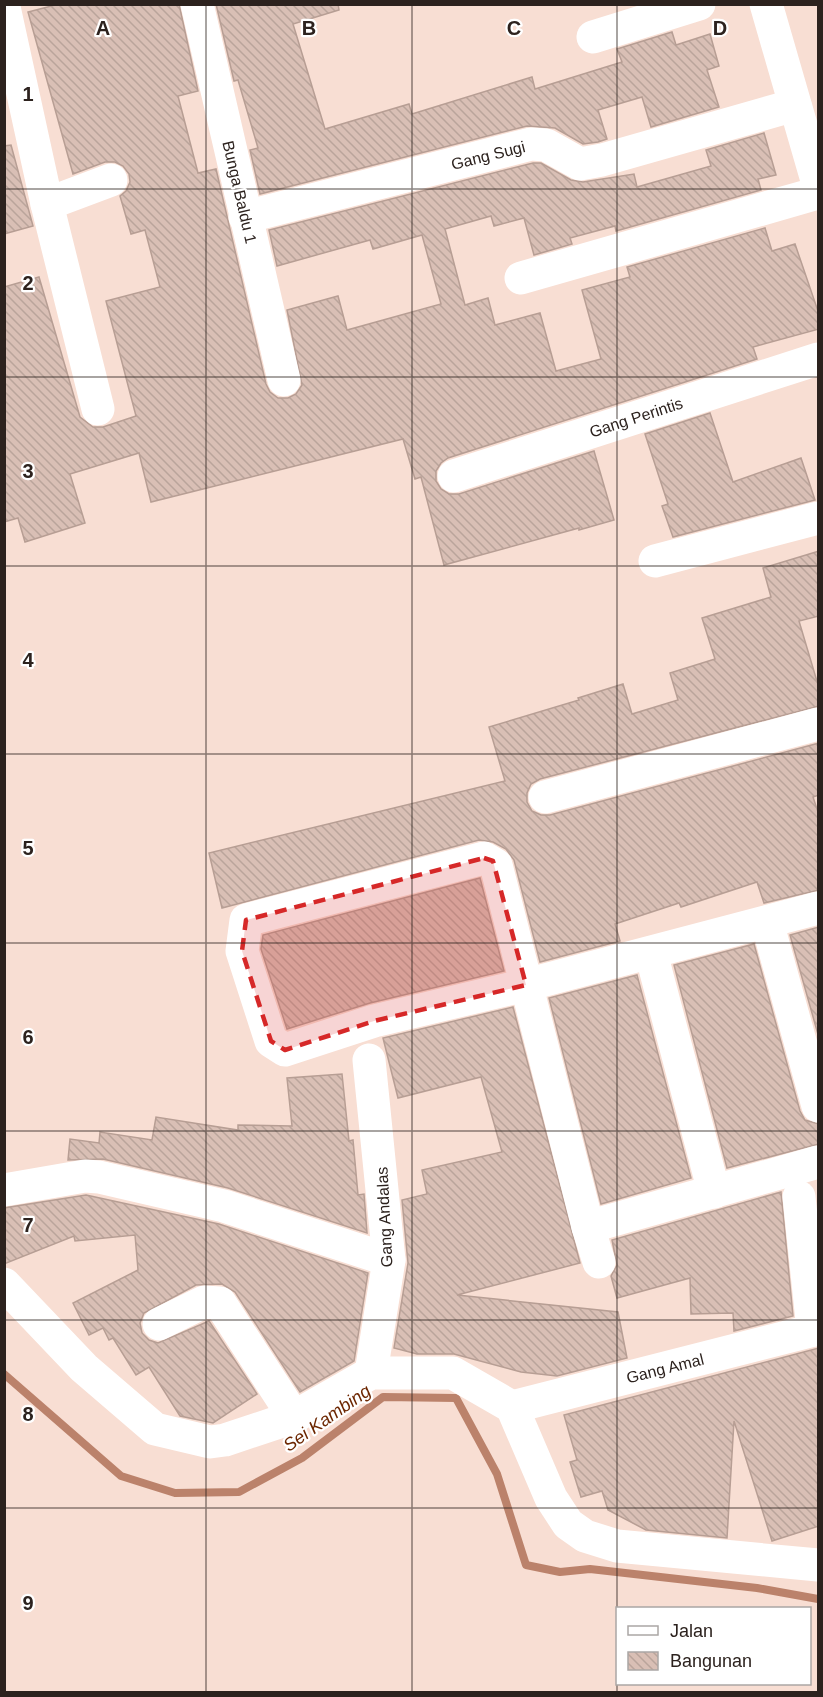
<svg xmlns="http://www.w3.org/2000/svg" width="823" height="1697" font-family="Arial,sans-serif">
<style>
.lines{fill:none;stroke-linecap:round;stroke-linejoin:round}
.stream{stroke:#bb826b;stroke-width:8}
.building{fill:url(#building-back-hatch);stroke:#b79e94;stroke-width:1.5}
.minor{stroke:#fff;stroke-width:33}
.marked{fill:#d62828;fill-opacity:0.2;stroke:#d62828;stroke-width:4.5;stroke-dasharray:12 8;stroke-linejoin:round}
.grid{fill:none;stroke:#2c221e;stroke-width:1.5;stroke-opacity:0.55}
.labels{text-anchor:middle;stroke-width:4.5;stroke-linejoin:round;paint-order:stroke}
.street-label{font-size:16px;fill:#2c221e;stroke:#fff}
.water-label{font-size:18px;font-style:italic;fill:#6c2601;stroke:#fff}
.grid-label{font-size:20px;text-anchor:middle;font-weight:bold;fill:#2c221e;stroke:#fff;stroke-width:4.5;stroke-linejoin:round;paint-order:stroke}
</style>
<defs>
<pattern id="building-back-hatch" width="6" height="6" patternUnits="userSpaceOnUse" patternTransform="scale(1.5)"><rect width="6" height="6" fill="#d9bfb5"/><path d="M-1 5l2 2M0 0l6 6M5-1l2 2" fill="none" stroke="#baa49b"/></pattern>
</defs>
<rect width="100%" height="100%" fill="#f8ded3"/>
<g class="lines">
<polyline class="stream" points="4,1374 121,1476 175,1493 239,1492 302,1458 383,1397 456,1398 497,1474 526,1565 560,1572 590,1569 757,1588 818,1599"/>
</g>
<g class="building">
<polygon points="59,4 179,4 198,91 178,96 198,173 216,169 266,384 270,392 278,398 288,398 296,394 302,385 287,310 338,296 347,330 441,304 422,235 373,249 370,240 277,266 269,230 533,163 541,163 571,180 583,182 634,174 637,187 711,166 706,150 764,133 776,175 758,179 761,190 616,231 615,226 570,238 572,244 534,255 524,218 494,226 491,216 445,229 465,305 488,298 495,325 540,313 556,371 601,359 582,290 630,277 627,267 765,228 772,251 795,244 819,314 819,329 753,347 757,359 448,458 441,463 436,471 436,481 441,489 449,494 459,494 594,451 614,520 579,530 579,528 444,565 421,477 415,479 403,439 151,502 139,453 70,474 85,523 25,542 18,518 4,522 4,287 39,277 80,417 93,427 103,427 136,416 106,301 160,287 145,230 131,234 120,196 126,191 130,182 129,174 123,166 115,162 105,162 73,174 28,12"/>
<polygon points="216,4 338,4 339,10 293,24 325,129 409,104 412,114 532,77 535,89 622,62 617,49 672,32 676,45 710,34 719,66 707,70 719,107 651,127 642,97 598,110 607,139 598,142 583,144 555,128 527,126 260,194 250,150 258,148 238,80 234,81"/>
<polygon points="11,145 33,226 4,234 4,146"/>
<polygon points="710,413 733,482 801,458 815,500 673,537 662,506 668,504 645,434"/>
<polygon points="819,551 819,616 799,621 819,688 819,706 540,779 531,784 527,793 527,802 532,811 541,815 550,815 819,743 819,795 813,797 819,815 819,890 764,903 757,882 681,907 679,903 615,924 620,941 540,962 514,860 506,849 493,842 479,840 222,908 209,853 505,781 489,727 579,700 578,698 623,684 632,714 678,700 670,673 715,659 702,618 771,597 763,568"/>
<polygon points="480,878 504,971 370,1003 287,1029 261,949 263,935"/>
<polygon points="819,927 819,1038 790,935"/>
<polygon points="754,944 800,1111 805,1120 819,1124 819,1144 727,1168 674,965"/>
<polygon points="637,975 691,1178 601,1204 549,998"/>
<polygon points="513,1007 580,1263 457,1295 618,1312 627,1358 557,1376 521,1372 454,1354 417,1354 394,1348 408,1263 402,1200 427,1194 422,1170 502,1152 481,1077 398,1098 383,1038"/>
<polygon points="342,1074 349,1141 353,1140 358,1195 364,1194 367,1233 228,1188 103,1159 68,1160 70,1139 99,1143 100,1132 152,1140 156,1117 238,1130 238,1125 292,1126 287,1078"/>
<polygon points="781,1192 793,1316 734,1331 733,1313 691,1314 690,1278 617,1298 611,1276 617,1265 612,1240"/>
<polygon points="86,1195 219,1224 368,1273 354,1361 300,1392 235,1292 222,1284 196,1285 144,1313 140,1323 142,1333 149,1340 158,1343 209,1321 257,1394 213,1423 180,1416 149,1367 136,1375 113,1338 109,1340 103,1328 89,1335 73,1303 138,1270 135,1235 75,1241 74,1236 4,1264 4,1208"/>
<polygon points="819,1348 819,1526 772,1541 734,1421 727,1538 646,1530 608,1510 602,1491 581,1497 570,1462 577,1460 564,1415"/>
</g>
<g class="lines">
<g class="minor">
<polyline points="197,4 284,380"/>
<polyline points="766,4 818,184"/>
<polyline points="4,7 47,204 98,409"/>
<polyline points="593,37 699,4"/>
<polyline points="47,204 111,180"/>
<polyline points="245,217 531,144 546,145 580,164 602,160 795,105"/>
<polyline points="521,278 818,193"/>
<polyline points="454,476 818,359"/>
<polyline points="655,561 818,518"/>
<polyline points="545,797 818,724"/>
<polyline points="767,922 818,1106"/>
<polyline points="651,953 714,1192"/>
<polyline points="369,1060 389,1260 371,1373"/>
<polyline points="4,1190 85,1176 99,1177 224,1206 389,1260"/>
<polyline points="799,1197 813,1330"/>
<polyline points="588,1227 818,1162"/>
<polyline points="599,1262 588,1227 496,865 484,858 246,920 242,951 271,1041 285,1050 374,1021 526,985 818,908"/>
<polyline points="4,1284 84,1368 155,1429 210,1442 225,1440 294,1417 371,1373 453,1373 512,1407 551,1498 568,1524 585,1536 617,1546 818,1565"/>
<polyline points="159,1324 204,1302 220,1303 294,1417"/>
<polyline points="512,1407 818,1329"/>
</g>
</g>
<path class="marked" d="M484,858L493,861L526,985L374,1021L285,1050L271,1041L242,951L246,920Z"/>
<path class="grid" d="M206,4V1692M412,4V1692M617,4V1692M4,189H818M4,377H818M4,566H818M4,754H818M4,943H818M4,1131H818M4,1320H818M4,1508H818"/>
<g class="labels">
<g class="street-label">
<text transform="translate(488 155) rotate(-14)" y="6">Gang Sugi</text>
<text transform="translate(240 192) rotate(77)" y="6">Bunga Baldu 1</text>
<text transform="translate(636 417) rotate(-18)" y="6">Gang Perintis</text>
<text transform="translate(384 1217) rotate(-93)" y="6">Gang Andalas</text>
<text transform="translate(665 1368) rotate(-14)" y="6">Gang Amal</text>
</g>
<g class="water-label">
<text transform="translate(327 1418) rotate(-35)" y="6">Sei Kambing</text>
</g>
</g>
<g class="grid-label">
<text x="103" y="35">A</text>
<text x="309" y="35">B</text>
<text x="514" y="35">C</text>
<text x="720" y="35">D</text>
<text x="28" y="101">1</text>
<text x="28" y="290">2</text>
<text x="28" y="478">3</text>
<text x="28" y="667">4</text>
<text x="28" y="855">5</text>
<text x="28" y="1044">6</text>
<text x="28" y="1232">7</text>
<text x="28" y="1421">8</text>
<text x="28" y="1610">9</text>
</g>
<rect width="823" height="1697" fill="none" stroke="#2c221e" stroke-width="12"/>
<rect x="616" y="1607" width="195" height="78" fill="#ffffff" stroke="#aba7a5" stroke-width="1.5"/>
<rect x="628" y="1626" width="30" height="9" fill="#ffffff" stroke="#aba7a5" stroke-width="1.5"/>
<text x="670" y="1637" font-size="18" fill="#2c221e">Jalan</text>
<rect x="628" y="1652" width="30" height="18" fill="url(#building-back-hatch)" stroke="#aba7a5" stroke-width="1.5"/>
<text x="670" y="1667" font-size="18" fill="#2c221e">Bangunan</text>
</svg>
